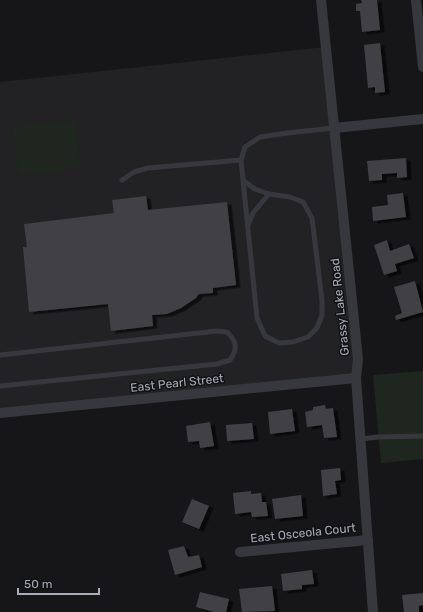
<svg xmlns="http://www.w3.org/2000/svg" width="423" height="612" font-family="Rubik,sans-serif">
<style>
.built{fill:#222225}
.green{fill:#1e261f}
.building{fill:#404145;filter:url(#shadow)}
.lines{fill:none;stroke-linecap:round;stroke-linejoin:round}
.service{stroke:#37383d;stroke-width:5}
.minor{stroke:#37383d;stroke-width:10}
.labels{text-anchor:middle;stroke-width:3;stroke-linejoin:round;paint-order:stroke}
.street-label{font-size:12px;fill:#a8adb8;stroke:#111113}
</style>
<defs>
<filter id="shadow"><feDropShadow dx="4.5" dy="2.5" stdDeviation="0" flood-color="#0009"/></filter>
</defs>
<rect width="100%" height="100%" fill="#161618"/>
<polygon class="built" points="325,47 356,378 0,413 0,82"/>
<g class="green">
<polygon points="75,120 81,169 18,175 13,127"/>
<polygon points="423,371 423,459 381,463 373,375"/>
</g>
<g class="building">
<polygon points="361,0 377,0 380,30 362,32 360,11 356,11 356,4 362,3"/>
<polygon points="380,43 385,92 375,93 375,87 368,88 364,45"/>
<polygon points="406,158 407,177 397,178 397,173 382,174 382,180 369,181 367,161"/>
<polygon points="403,193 406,217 373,221 372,207 388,205 387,195"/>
<polygon points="146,196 148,210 227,202 236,285 213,288 213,293 199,294 196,298 181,308 167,314 152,315 153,326 111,331 108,304 29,312 23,247 27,247 24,224 114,213 112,200"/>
<polygon points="387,240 390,251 409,244 414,258 395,264 397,271 384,275 374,245"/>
<polygon points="415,281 423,312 396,320 395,316 402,313 394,287"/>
<polygon points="325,405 326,409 333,408 337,437 324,438 322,425 307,427 305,412 313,410 313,407"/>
<polygon points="292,409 295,431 270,434 268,412"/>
<polygon points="210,422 214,446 200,448 199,441 188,442 186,426"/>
<polygon points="252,423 254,439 227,441 226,425"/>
<polygon points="340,468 341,480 335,481 337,494 323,496 321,470"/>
<polygon points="251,491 251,494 261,493 262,502 266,502 268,516 252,517 251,512 235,514 233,493"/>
<polygon points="301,495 303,516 275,519 272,499"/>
<polygon points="192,499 209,506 199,529 182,522"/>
<polygon points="184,546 188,557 199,555 202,567 175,575 168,550"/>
<polygon points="312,570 314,584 302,585 302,589 283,591 281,574"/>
<polygon points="272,586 275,611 242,612 239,589"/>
<polygon points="200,592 229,599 226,612 214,612 196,607"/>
<polygon points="423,593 423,605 419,606 419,612 404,612 402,595"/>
</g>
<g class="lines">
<g class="service">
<polyline points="122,180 134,172 148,168 241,160"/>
<polyline points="244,181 255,189 269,194 290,197 303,202 312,218 322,300 322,315 317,328 308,337 293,342 279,343 265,336 257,318 241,160 245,147 260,137 287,133 334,128"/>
<polyline points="249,223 253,213 269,194"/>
<path d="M0,355L217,331L227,332C237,342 238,348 230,360L217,364L0,386"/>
<polyline points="361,439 378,437 423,436"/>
</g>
<g class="minor">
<polyline points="321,0 358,359 356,378 373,612"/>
<polyline points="416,0 423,67"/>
<polyline points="334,128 423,119"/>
<polyline points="0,413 356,378"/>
<polyline points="240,552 368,540"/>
</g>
</g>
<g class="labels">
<g class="street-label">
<text transform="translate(340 307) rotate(-96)" y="4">Grassy Lake Road</text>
<text transform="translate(177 383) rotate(-6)" y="4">East Pearl Street</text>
<text transform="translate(303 533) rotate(-6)" y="4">East Osceola Court</text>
</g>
</g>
<path d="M18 588v6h81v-6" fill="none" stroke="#a8adb8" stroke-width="2"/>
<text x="24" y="588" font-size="12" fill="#a8adb8" stroke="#111113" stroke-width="3" paint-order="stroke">50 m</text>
</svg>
